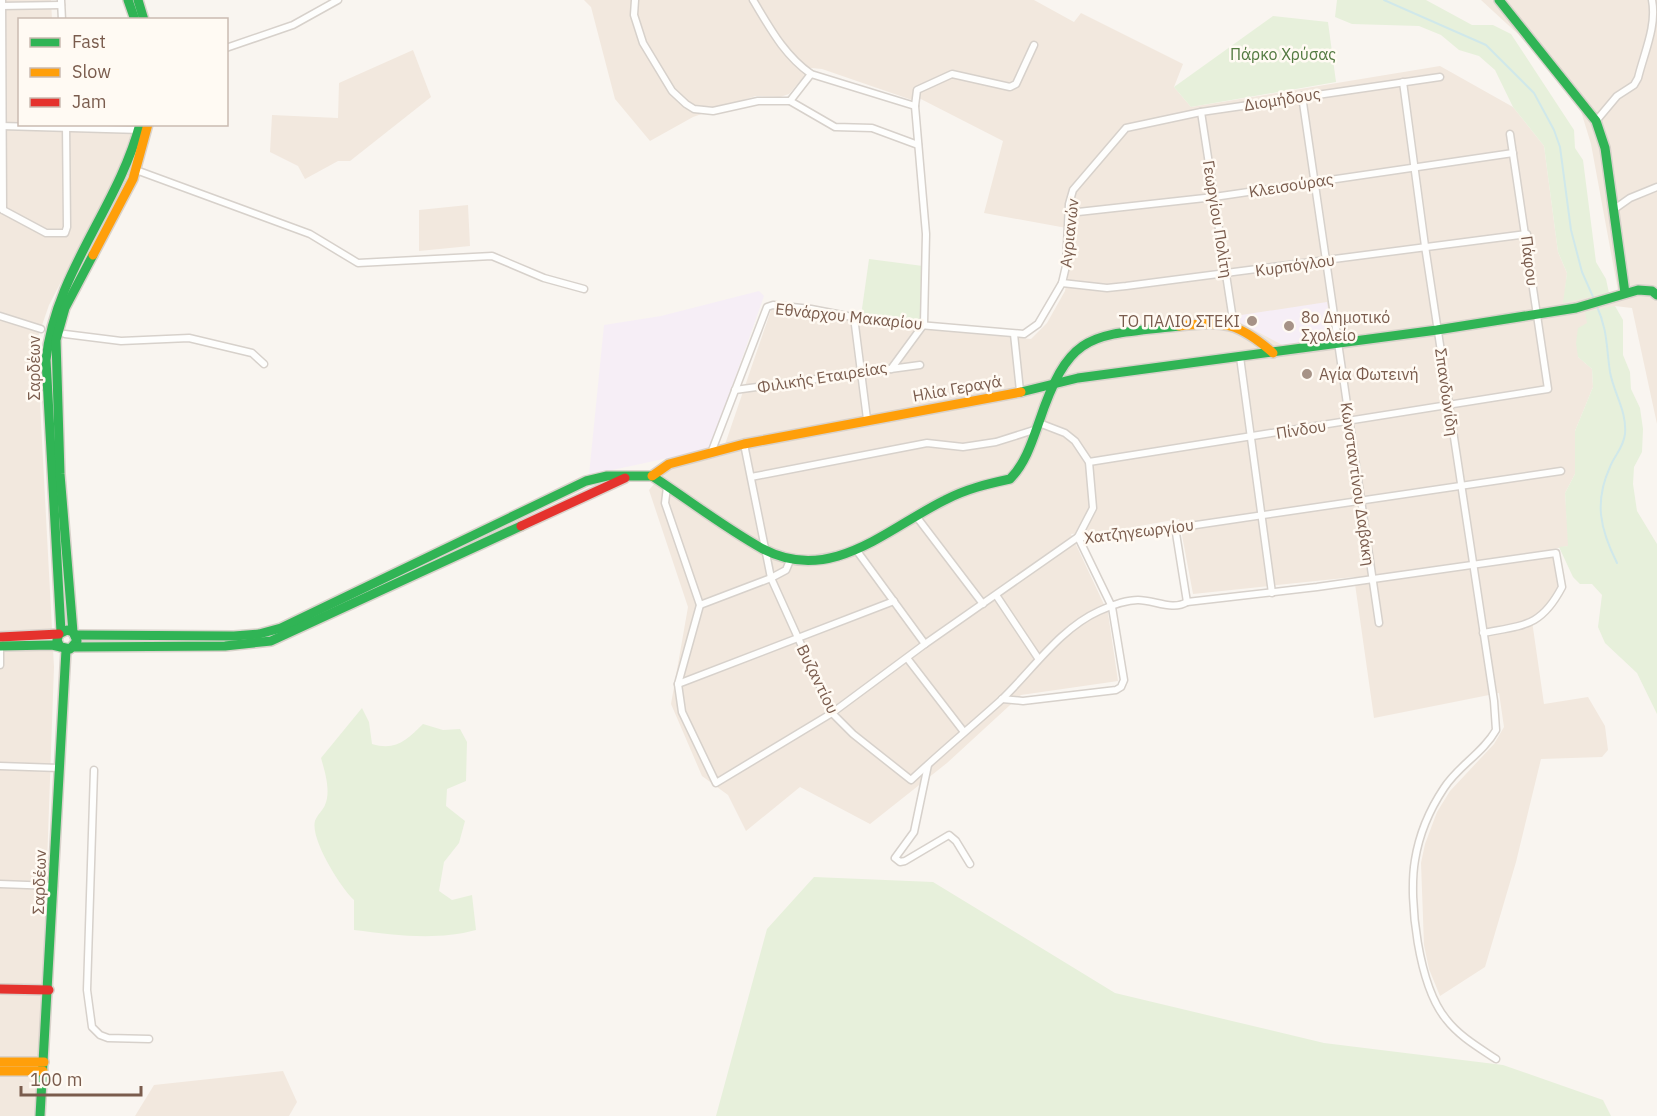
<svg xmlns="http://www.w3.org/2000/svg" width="1657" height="1116" font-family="'IBM Plex Sans',sans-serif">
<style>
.residential{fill:#f2e8de}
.education{fill:#f6eef6}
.green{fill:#e7f0db}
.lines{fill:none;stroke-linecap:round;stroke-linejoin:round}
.stream{stroke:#d0e8ea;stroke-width:2}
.street-casing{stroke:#d7d1cb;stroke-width:9}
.fast-casing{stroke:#d9d2cb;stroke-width:12}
.slow-casing{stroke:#d9d2cb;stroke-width:12}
.jam-casing{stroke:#d9d2cb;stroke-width:12}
.street{stroke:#fefefd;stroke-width:6}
.fast{stroke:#30b455;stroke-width:9}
.slow{stroke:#ff9f0a;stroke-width:9}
.jam{stroke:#e5322d;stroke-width:9}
.poi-dot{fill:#a69286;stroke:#fffaf3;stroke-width:2}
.labels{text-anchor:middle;stroke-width:5;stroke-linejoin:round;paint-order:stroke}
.park-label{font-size:16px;fill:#537a41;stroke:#fffaf3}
.street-label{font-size:16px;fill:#7a5c4d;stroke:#fffaf3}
.poi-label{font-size:16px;fill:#7a5c4d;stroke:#fffaf3;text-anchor:start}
</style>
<rect width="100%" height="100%" fill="#f9f5f0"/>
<g class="residential">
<polygon points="0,0 51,0 52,19 20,20 20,124 56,125 57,130 132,132 115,179 49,305 38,337 38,366 54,667 42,1005 34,1116 0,1116"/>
<polygon points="584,0 1034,0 1074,22 1081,13 1183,64 1174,87 1191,107 1440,66 1513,107 1544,146 1558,252 1567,273 1564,302 1618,291 1591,144 1580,108 1519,35 1481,0 1657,0 1657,424 1632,308 1615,306 1587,323 1578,357 1592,369 1593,387 1575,431 1575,474 1565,493 1569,546 1553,549 1559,588 1554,598 1532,621 1544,704 1588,697 1605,726 1608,750 1602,757 1541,759 1516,862 1485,967 1440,996 1429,969 1424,945 1421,863 1425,844 1437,812 1450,791 1494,744 1504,727 1499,693 1374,718 1354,577 1193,594 1179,519 1117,530 1071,534 1108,613 1118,681 1021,695 947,763 870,824 800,787 746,831 728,795 702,776 671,704 688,607 649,490 666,470 721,456 771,310 810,311 861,323 861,316 921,320 925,327 1031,339 1047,323 1065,291 1072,253 1072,229 984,213 1003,141 913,95 912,100 822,69 811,68 789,94 780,97 756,96 733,103 693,117 650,141 615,99 591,7"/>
<polygon points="413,50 431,97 350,161 338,161 305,179 298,166 270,152 272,115 338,118 339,83"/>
<polygon points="468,205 470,246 419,251 419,210"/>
<polygon points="283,1071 297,1102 289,1116 135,1116 154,1085"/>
</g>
<g class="education">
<polygon points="759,291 764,296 710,449 589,475 604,325 661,316"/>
<polygon points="1327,302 1333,342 1290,349 1239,322 1235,316"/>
</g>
<g class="green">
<polygon points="1337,0 1426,0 1472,25 1493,25 1511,34 1574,130 1575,148 1583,160 1596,262 1606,279 1609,293 1563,303 1567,273 1558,252 1544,146 1513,107 1495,70 1479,56 1459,50 1441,35 1419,26 1352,24 1335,17"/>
<polygon points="1273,16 1328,22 1336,82 1191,107 1174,87"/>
<polygon points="869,259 923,266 921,320 861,316"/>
<polygon points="1615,306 1623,320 1623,355 1630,372 1631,389 1640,408 1643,429 1642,452 1634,467 1633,484 1637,511 1657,544 1657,714 1637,673 1605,643 1598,627 1602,595 1592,584 1580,584 1573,577 1559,547 1568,546 1565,493 1575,474 1575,431 1593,387 1592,369 1578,357 1576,343 1578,328 1587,323 1585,312"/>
<path d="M362,708L369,722L372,744C396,751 407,740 423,724L443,730L460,729L467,742L466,781L447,789L446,806L465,821L459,843L444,862L439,891L452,900L472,895L476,930C435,941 395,935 354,930V900C341,888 310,839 315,821C317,815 323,810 325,805C331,791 325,772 321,758Z"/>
<polygon points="814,877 933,882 1115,993 1324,1043 1503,1065 1603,1100 1611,1116 716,1116 767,929"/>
</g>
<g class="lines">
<g class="stream">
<polyline points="1384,0 1486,45 1534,93 1554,130 1560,147 1571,230 1582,272 1594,299"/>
<path d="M1596,304C1608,331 1606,345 1610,372C1614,394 1627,411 1625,434C1623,449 1615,454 1610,467C1594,502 1600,529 1617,563"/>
</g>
<g class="street-casing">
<g id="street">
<polyline points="2,0 3,210"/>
<polyline points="61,0 62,20"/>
<polyline points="635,0 634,15 643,43 672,91 686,104 694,109 713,111 758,101 790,101 835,127 872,128 918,145"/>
<path d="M753,0C770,28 784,55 811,74L915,106"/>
<polyline points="1,6 61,5"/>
<polyline points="226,48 293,25 338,0"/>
<path d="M1403,82L1425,246L1494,701L1496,730C1483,753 1458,766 1444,788C1430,809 1419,835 1415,860C1408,901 1419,986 1446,1019C1459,1036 1478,1047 1496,1059"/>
<polyline points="1302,96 1379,623"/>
<polyline points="790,101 811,74"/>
<polyline points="1201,112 1233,320 1231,325"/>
<path d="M1596,121L1617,96L1634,85L1638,78C1644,53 1657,26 1652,0"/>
<polyline points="1,126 141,130"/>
<polyline points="136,170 310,234 358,263 492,256 544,278 584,289"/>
<polyline points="3,210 46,233 65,233 67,227 66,124"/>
<polyline points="1613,210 1630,198 1657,187"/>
<polyline points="1069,213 1214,197 1513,153"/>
<polyline points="1062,283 1107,288 1126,286 1527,234"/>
<polyline points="0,316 41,329"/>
<polyline points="854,317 867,419"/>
<polyline points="924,324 926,234 915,106 917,90 952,74 1010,87 1016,84 1034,45"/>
<polyline points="65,334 121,341 189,338 252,353 264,364"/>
<polyline points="1014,334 1020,391"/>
<polyline points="1240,357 1272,593"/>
<polyline points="891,369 924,324"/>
<polyline points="735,390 920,365"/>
<path d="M744,444L771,578L832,713L853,734L911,780C940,753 971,727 1000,701C1031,672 1059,629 1099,611C1110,606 1126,600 1138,600C1154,600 1173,611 1187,602L1317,587L1556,553L1562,587C1541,627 1524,625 1483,633"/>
<polyline points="711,453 767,307 773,305 811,309 873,321 1024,334 1038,324 1062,283 1066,266 1069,204 1073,190 1126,128 1201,112 1440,77"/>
<polyline points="1089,462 1548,389 1510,134"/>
<polyline points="751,477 927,443 963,447 996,442 1037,429"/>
<polyline points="667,487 665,503 700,605 678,684 682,712 716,783 832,713 925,644 1078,537 1108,538 1561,471"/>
<polyline points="916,516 983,604"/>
<polyline points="1175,527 1187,602"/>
<polyline points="857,551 925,644"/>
<polyline points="996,595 1038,658"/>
<polyline points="700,605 771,578 786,570 791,558"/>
<polyline points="907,658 964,732"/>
<polyline points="0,665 0,644"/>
<polyline points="678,684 894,601"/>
<polyline points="1002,699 1023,701 1116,690 1121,687 1124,680 1112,607 1078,537 1093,508 1089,462 1075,441 1065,433 1039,423"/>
<polyline points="928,765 914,832 895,858 900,862 905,861 949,835 956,841 970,864"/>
<polyline points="0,766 59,768"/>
<polyline points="94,770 87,990 92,1027 100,1035 108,1038 149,1039"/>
<polyline points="0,884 54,886"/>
</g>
</g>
<g class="fast-casing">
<g id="fast">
<polyline points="128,0 135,20"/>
<polyline points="138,0 144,20"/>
<polyline points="1499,0 1596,121 1605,148 1625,293"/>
<polyline points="1021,392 1078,378 1437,330 1576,308 1638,290 1652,291 1657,295"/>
<path d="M652,476C689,500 725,528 763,549C831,585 888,528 945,500C966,489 987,484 1010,479C1025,464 1032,442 1039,422C1070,330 1090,336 1179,326"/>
<path d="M61,632L46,360C55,273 118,207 140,124"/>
<polyline points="73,632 60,474 56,340 65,308 93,255"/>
<polyline points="75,635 234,636 259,634 281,628 586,481 607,476 652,476"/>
<polyline points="0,646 52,645 70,649 77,641 73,632 67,630 59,634 57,640 60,647"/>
<polyline points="74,647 225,646 271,641 521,526"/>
<polyline points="40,1116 66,650"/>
</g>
</g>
<g class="slow-casing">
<g id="slow">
<polyline points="93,255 133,179 148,124"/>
<path d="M1179,326C1224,321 1238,322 1273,353"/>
<polyline points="652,476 669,464 744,444 1021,392"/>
<polyline points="0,1062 44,1062"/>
<polyline points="0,1071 43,1071"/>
</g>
</g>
<g class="jam-casing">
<g id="jam">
<polyline points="521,526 625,478"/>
<polyline points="0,637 59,634"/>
<polyline points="0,989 49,990"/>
</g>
</g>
<use href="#street" class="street"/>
<use href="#fast" class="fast"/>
<use href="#slow" class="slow"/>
<use href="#jam" class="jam"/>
</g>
<g class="poi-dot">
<circle cx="1252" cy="321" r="6"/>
<circle cx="1289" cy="326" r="6"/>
<circle cx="1307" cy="374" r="6"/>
</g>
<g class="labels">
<g class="park-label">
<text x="1283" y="60">Πάρκο Χρύσας</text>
</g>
<g class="street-label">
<text transform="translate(1282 99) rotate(-9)" y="6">Διομήδους</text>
<text transform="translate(1291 185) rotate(-9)" y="6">Κλεισούρας</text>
<text transform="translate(1218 219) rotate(81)" y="6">Γεωργίου Πολίτη</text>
<text transform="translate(1069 233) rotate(-84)" y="6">Αγριανών</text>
<text transform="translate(1530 261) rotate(83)" y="6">Πάφου</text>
<text transform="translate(1295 265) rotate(-8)" y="6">Κυρπόγλου</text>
<text transform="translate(849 316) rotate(6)" y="6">Εθνάρχου Μακαρίου</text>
<text transform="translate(34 368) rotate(-90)" y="6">Σαρδέων</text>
<text transform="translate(822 377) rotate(-9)" y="6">Φιλικής Εταιρείας</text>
<text transform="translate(957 388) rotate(-10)" y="6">Ηλία Γεραγά</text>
<text transform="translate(1447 392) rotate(82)" y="6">Σπανδωνίδη</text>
<text transform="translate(1301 429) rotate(-9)" y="6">Πίνδου</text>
<text transform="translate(1358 484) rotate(82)" y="6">Κωνσταντίνου Δαβάκη</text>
<text transform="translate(1139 531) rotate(-7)" y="6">Χατζηγεωργίου</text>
<text transform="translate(818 679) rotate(64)" y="6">Βυζαντίου</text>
<text transform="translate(39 882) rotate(-88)" y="6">Σαρδέων</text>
</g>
<g class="poi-label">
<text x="1301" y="323">8ο Δημοτικό<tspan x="1301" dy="18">Σχολείο</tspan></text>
<text x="1240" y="327" text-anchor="end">ΤΟ ΠΑΛΙΟ ΣΤΕΚΙ</text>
<text x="1319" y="380">Αγία Φωτεινή</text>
</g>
</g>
<rect x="18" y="18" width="210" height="108" fill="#fffaf3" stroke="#cabbb1" stroke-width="1.5"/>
<rect x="30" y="38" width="30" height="9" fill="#30b455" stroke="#cabbb1" stroke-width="1.5"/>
<text x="72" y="48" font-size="18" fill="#7a5c4d">Fast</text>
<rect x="30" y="68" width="30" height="9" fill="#ff9f0a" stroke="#cabbb1" stroke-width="1.5"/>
<text x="72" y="78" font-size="18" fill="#7a5c4d">Slow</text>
<rect x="30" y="98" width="30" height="9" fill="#e5322d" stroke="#cabbb1" stroke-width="1.5"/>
<text x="72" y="108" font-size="18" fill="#7a5c4d">Jam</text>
<path d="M21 1086v9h120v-9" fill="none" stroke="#7a5c4d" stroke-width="3"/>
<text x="30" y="1086" font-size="18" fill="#7a5c4d" stroke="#fffaf3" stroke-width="4.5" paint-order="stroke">100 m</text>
</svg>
